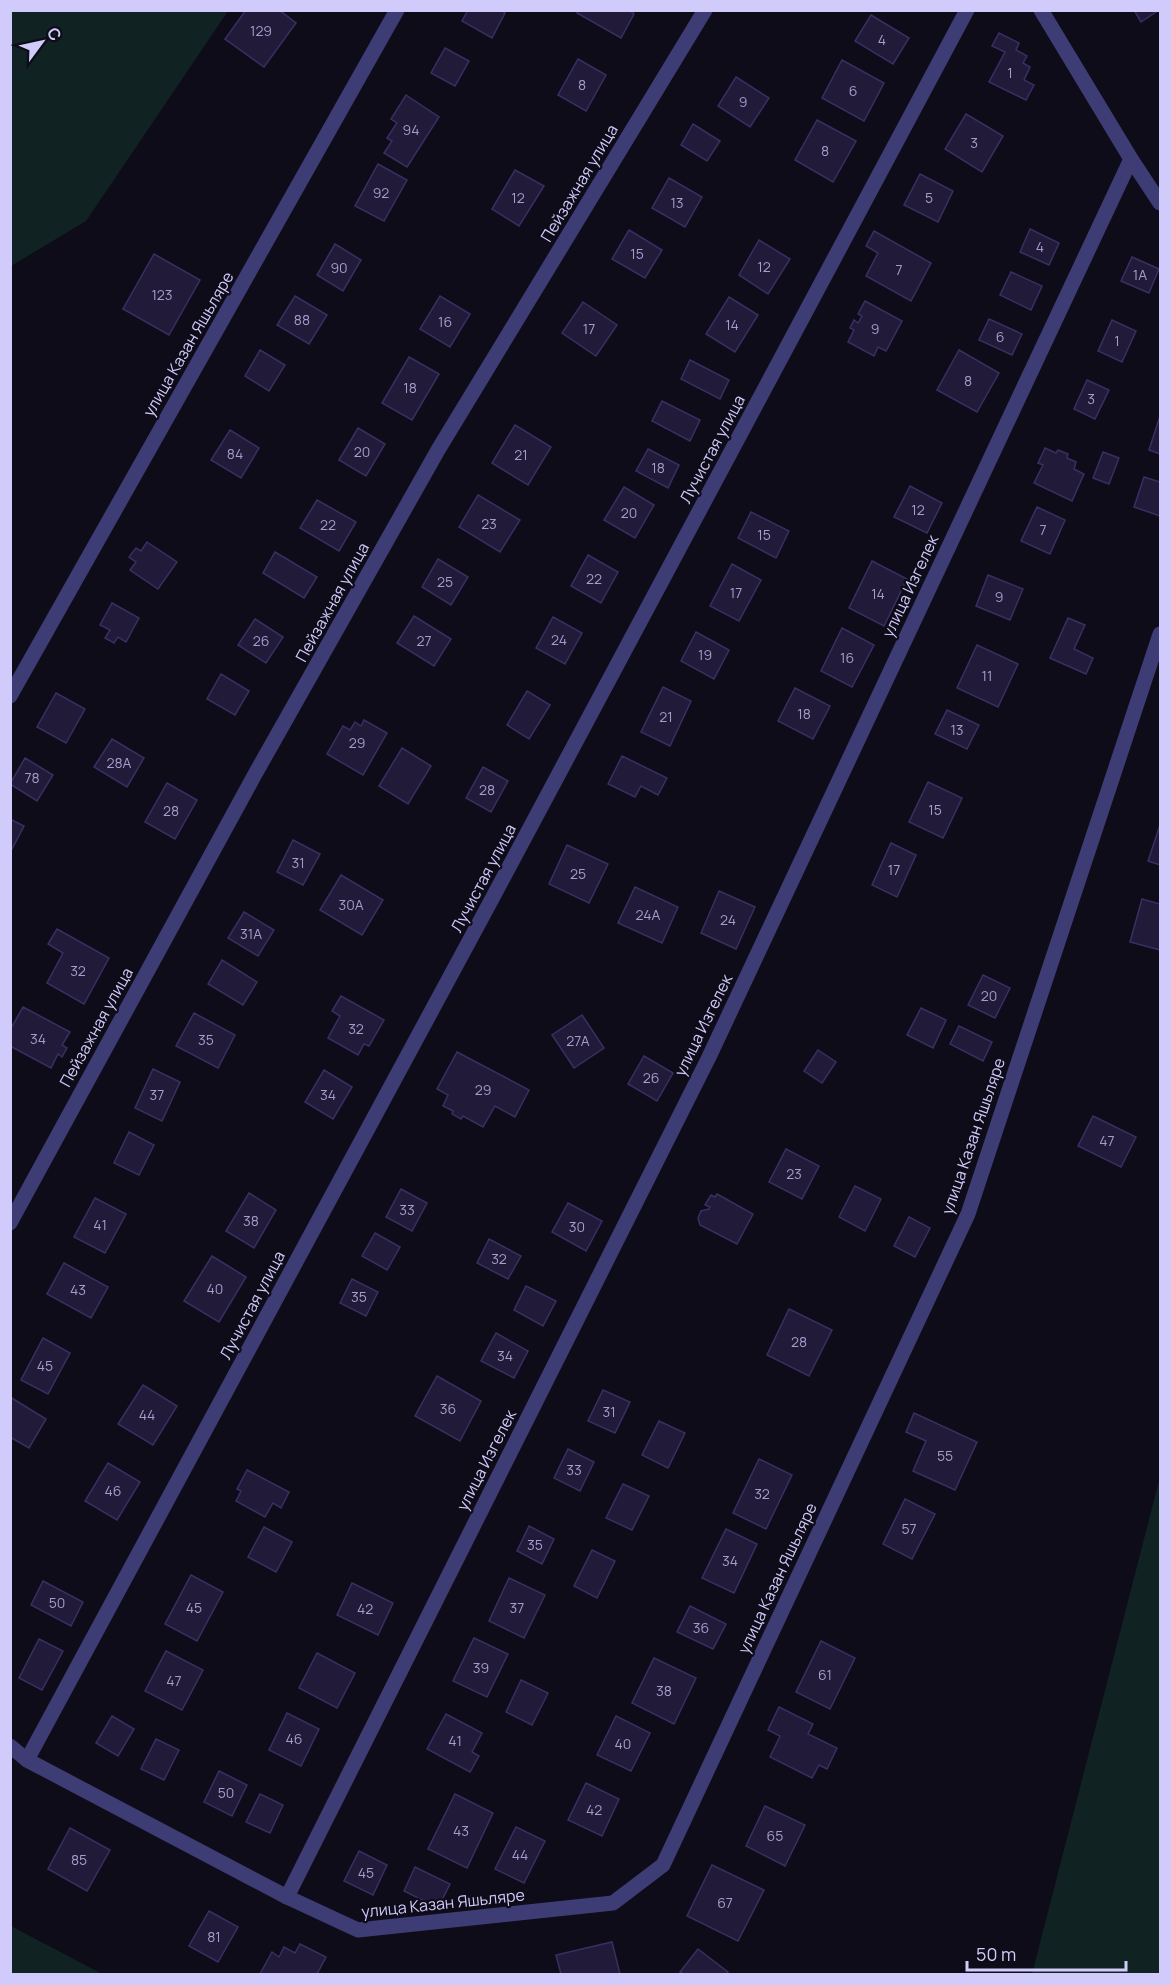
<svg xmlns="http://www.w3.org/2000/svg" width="1171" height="1985" font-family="Manrope,sans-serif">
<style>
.green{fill:#102322}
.building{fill:#211a39;stroke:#392f62;stroke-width:1.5}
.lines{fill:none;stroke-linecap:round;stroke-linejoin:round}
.street{stroke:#3e3c74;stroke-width:15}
.labels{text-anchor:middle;stroke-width:4.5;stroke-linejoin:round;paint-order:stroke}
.number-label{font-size:14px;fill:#a49fca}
.street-label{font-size:16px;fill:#d0cbfa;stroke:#0f0c1a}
</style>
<rect width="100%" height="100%" fill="#0f0c1a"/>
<g class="green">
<polygon points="11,10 228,11 86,221 11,266"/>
<polygon points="1160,1477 1160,1974 1032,1974"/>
<polygon points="11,1926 102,1974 11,1974"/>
</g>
<g class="building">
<polygon points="246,10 279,10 296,23 264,67 225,39"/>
<polygon points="468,10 501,10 505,13 492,38 462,21"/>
<polygon points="579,10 629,10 634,14 621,38 577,13"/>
<polygon points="1134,10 1159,10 1141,22"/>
<polygon points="871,15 909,38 893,64 855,41"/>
<polygon points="999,33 1019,43 1016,50 1027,56 1023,63 1030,67 1024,80 1034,85 1026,100 989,82 1005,52 992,46"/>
<polygon points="445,48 469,61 455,86 431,73"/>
<polygon points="578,59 606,75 586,111 558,95"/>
<polygon points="842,60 884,83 864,121 822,98"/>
<polygon points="736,77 769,98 750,127 718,106"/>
<polygon points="406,95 439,117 407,167 384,153 392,141 387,138 397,123 391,119"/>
<polygon points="966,114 1003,136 982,172 945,149"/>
<polygon points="817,120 856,141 833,182 795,160"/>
<polygon points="693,124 720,141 707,161 681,145"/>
<polygon points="378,164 407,180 384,221 355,206"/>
<polygon points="515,170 544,186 519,226 492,209"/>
<polygon points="920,174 953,191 938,222 904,205"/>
<polygon points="669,178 702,197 685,227 652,208"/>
<polygon points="1030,229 1059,243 1049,265 1020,252"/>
<polygon points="629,230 662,250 645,278 612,259"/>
<polygon points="874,231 931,263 911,301 866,276 878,253 866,246"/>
<polygon points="759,240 790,259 768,294 739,275"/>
<polygon points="335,244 361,260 343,291 317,275"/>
<polygon points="154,254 200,280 169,335 123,309"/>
<polygon points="1132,257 1159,269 1149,293 1121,281"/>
<polygon points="1011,272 1042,286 1031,310 1000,295"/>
<polygon points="295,296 327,315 309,344 277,325"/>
<polygon points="440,296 470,314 450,347 420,329"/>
<polygon points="729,297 758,315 735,352 706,334"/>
<polygon points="865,301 902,321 886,351 878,347 874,356 848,342 854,330 850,328 854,320 858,323 862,316 858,314"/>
<polygon points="583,302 617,325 596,356 562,333"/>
<polygon points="989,319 1022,334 1012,355 979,340"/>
<polygon points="1112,320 1136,331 1122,362 1098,351"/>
<polygon points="260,350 285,365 269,391 245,376"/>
<polygon points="959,350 999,373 977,412 937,390"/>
<polygon points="409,357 439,374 412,420 382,403"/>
<polygon points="690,360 729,380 720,399 681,379"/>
<polygon points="1087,380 1109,390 1095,419 1074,409"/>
<polygon points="662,401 700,420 690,441 652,421"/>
<polygon points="1160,416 1160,454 1149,450"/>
<polygon points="515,425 551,447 528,485 492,463"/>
<polygon points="358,428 385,444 366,476 339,460"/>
<polygon points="230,430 259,448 241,478 211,460"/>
<polygon points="1045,448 1056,453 1058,450 1068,454 1067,458 1076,462 1074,469 1084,474 1072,501 1034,483 1043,465 1038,463"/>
<polygon points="648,449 679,465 668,488 636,471"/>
<polygon points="1103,452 1119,458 1109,484 1093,478"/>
<polygon points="1144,477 1160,482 1160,516 1134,507"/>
<polygon points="910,486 942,503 927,533 894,517"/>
<polygon points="624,487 654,505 635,538 604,520"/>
<polygon points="478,495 520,520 500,552 459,527"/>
<polygon points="317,500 356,522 339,551 300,528"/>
<polygon points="1037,507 1065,520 1050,554 1021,541"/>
<polygon points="751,512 789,531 776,558 738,538"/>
<polygon points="147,542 177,562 158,589 130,570 136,562 129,557 136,548 141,551"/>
<polygon points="275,552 317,577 304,598 263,573"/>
<polygon points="588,555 618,572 601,603 571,586"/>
<polygon points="438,559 468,577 451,605 422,587"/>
<polygon points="872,561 907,579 884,626 849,608"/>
<polygon points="732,564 761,580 739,621 710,606"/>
<polygon points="988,575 1023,589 1010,620 976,606"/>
<polygon points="112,603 139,618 126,642 118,637 114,643 105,638 110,630 100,625"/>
<polygon points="414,616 451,639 434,666 397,643"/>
<polygon points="553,617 582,633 565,664 536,648"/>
<polygon points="1068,618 1085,625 1074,649 1093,658 1086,674 1050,658"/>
<polygon points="255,619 283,637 266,663 238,645"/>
<polygon points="842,628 874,645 852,687 821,671"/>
<polygon points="696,632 729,650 714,679 681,661"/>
<polygon points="977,645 1018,664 998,707 957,688"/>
<polygon points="221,674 249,691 235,715 207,699"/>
<polygon points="663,687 691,701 670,746 641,732"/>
<polygon points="795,688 830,706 813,739 778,721"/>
<polygon points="527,691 550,705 529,739 507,725"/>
<polygon points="56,693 85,709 66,743 37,727"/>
<polygon points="947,710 979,725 967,749 935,734"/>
<polygon points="364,720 387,733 363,775 327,754 343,726 350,730 355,722 361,726"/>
<polygon points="112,739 144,758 127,787 94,767"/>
<polygon points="402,748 431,766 408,804 379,786"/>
<polygon points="622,756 667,778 658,795 641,786 635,797 608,784"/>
<polygon points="25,758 53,775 37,801 10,784"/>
<polygon points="483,767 508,781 491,812 466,798"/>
<polygon points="928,782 962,798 943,838 909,822"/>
<polygon points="167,783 197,800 175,839 145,822"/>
<polygon points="10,819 24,826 10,853"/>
<polygon points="1160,825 1160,865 1148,861"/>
<polygon points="293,840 320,854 303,885 277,872"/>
<polygon points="891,843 916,855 897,897 872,885"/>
<polygon points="567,845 608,864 589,903 549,884"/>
<polygon points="341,875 383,900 362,935 320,910"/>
<polygon points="635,887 678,907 662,943 618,923"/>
<polygon points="719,891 755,907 736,949 701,933"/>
<polygon points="1142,899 1160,904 1160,950 1130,942"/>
<polygon points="244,912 274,930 258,956 228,938"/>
<polygon points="57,929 109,958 84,1004 47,983 63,953 48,944"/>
<polygon points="222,960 257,982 243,1005 208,984"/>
<polygon points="983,975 1010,988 995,1018 968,1005"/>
<polygon points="341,996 384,1020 369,1046 364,1044 358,1055 328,1038 340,1016 332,1011"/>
<polygon points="23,1007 70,1032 62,1045 67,1048 62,1057 58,1054 51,1068 10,1046 10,1030"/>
<polygon points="921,1008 946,1020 933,1048 907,1035"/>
<polygon points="194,1013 235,1035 218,1068 176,1046"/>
<polygon points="582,1015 604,1048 574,1068 552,1035"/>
<polygon points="959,1026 992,1042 983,1061 950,1044"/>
<polygon points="818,1050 836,1062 822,1083 804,1071"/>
<polygon points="457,1052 529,1090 515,1117 495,1106 483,1127 463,1116 461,1119 452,1114 453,1111 443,1106 448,1095 437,1089"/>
<polygon points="644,1056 673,1073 657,1101 628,1084"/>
<polygon points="153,1069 180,1082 162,1121 135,1108"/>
<polygon points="324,1070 352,1087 333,1119 305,1102"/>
<polygon points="1093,1116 1136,1137 1121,1167 1078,1146"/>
<polygon points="129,1132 154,1145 139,1175 114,1163"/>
<polygon points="786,1149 819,1166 802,1199 769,1182"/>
<polygon points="855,1186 881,1199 865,1231 839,1217"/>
<polygon points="401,1189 427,1203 412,1231 386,1217"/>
<polygon points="249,1193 276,1210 254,1248 226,1231"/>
<polygon points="717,1194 753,1214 737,1244 700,1225 698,1218 701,1211 709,1209 710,1207 705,1205 711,1195 715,1197"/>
<polygon points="95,1198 126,1214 105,1253 74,1237"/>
<polygon points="568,1203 602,1221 586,1251 552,1232"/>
<polygon points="909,1217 930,1228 915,1257 894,1246"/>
<polygon points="375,1233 400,1247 387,1270 362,1256"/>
<polygon points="489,1239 521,1256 508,1279 477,1263"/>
<polygon points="212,1256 246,1277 219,1322 184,1301"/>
<polygon points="64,1263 108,1287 91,1318 47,1294"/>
<polygon points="352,1279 378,1292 366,1316 340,1303"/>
<polygon points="526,1286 556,1301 543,1326 514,1310"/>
<polygon points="789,1309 832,1330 809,1376 767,1355"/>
<polygon points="496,1333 528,1351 514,1378 481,1361"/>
<polygon points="43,1338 70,1353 48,1394 21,1380"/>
<polygon points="437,1376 481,1401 460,1441 415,1416"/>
<polygon points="143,1385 177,1406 153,1445 118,1424"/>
<polygon points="603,1390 630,1402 615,1433 588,1421"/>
<polygon points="10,1397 46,1419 29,1448 10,1437"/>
<polygon points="914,1413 977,1442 955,1490 913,1471 926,1441 906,1432"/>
<polygon points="659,1421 685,1433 668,1468 642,1455"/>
<polygon points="568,1449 594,1462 580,1491 554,1478"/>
<polygon points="759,1459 792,1475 766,1529 733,1513"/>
<polygon points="108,1463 140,1482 117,1520 85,1501"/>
<polygon points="247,1470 289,1492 281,1508 273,1503 265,1517 236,1501 241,1491 237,1489"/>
<polygon points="623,1484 649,1496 632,1530 606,1518"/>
<polygon points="905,1499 935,1514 912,1559 883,1544"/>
<polygon points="529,1526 554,1539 542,1564 517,1551"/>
<polygon points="264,1527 292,1542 276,1572 248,1557"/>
<polygon points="726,1529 757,1544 734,1593 702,1578"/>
<polygon points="592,1550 615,1561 597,1598 574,1586"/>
<polygon points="191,1575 223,1592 197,1641 165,1624"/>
<polygon points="509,1578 545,1595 524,1638 489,1621"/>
<polygon points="43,1581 83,1602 71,1626 31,1605"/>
<polygon points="352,1583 393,1603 378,1635 337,1615"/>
<polygon points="690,1606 726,1624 713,1649 677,1632"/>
<polygon points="474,1638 508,1654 487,1697 453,1681"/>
<polygon points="39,1639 63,1651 42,1690 19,1678"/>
<polygon points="821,1641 855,1658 830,1709 796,1692"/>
<polygon points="166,1651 203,1670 182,1710 145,1691"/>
<polygon points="317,1653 355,1673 337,1708 299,1688"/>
<polygon points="654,1658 696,1678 674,1724 632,1703"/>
<polygon points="521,1680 548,1693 532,1725 506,1712"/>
<polygon points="779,1707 813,1724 808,1734 837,1748 827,1769 819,1765 812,1778 770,1757 780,1736 768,1730"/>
<polygon points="287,1713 319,1729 301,1766 269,1750"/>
<polygon points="446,1714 482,1733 472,1752 479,1756 470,1772 427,1749"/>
<polygon points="112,1716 134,1729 118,1756 96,1743"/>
<polygon points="616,1716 650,1733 631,1771 597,1755"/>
<polygon points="156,1739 179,1750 164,1780 141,1769"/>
<polygon points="219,1771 247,1785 232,1816 204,1802"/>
<polygon points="586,1783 619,1799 602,1836 568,1820"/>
<polygon points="260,1794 283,1805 270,1833 246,1822"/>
<polygon points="455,1794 493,1813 467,1868 428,1849"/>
<polygon points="765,1806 805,1825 785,1866 746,1846"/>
<polygon points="516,1827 545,1841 524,1883 495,1869"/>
<polygon points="70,1828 110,1850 87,1891 48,1869"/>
<polygon points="359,1851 387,1865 373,1895 344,1881"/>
<polygon points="712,1865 764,1890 738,1941 687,1916"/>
<polygon points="415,1867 450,1884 438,1908 404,1891"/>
<polygon points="209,1911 238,1927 218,1962 189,1946"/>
<polygon points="612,1942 620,1974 561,1974 556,1955"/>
<polygon points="300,1944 326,1957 317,1974 260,1974 272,1952 279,1957 284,1947 295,1953"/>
<polygon points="698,1949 728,1972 726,1974 684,1974 680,1972"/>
</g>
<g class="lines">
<g class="street">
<polyline points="1041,10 1131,159 1160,203"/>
<polyline points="10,696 397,10"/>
<polyline points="10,1223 254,776 438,450 705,10"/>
<polyline points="10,1746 27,1760 287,1897 358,1930 613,1903 663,1865 968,1214 1160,634"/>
<polyline points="27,1760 486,910 967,10"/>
<polyline points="287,1897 709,1057 1131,159"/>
</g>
</g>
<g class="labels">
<g class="number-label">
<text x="261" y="36">129</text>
<text x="882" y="45">4</text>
<text x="1010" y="78">1</text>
<text x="582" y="90">8</text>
<text x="853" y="96">6</text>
<text x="743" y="107">9</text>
<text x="411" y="135">94</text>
<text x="974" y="148">3</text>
<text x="825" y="156">8</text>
<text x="381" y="198">92</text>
<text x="518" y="203">12</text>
<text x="929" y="203">5</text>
<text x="677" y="208">13</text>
<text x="1040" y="252">4</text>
<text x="637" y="259">15</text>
<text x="764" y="272">12</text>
<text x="339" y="273">90</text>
<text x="899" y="275">7</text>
<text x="1140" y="280">1А</text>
<text x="162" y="300">123</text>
<text x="302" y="325">88</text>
<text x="445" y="327">16</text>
<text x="732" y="330">14</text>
<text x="589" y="334">17</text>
<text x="875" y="334">9</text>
<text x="1000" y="342">6</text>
<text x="1117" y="346">1</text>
<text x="968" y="386">8</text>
<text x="410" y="393">18</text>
<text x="1091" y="404">3</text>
<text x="362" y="457">20</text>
<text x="235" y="459">84</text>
<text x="521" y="460">21</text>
<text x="658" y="473">18</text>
<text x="918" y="515">12</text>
<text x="629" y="518">20</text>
<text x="489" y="529">23</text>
<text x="328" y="530">22</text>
<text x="1043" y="535">7</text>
<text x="764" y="540">15</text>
<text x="594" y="584">22</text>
<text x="445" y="587">25</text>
<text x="736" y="598">17</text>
<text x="878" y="599">14</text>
<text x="999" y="602">9</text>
<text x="559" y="645">24</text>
<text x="261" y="646">26</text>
<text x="424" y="646">27</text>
<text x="705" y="660">19</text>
<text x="847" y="663">16</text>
<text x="987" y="681">11</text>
<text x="804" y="719">18</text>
<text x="666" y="722">21</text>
<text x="957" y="735">13</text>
<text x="357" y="748">29</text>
<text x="119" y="768">28А</text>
<text x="32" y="783">78</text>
<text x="487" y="795">28</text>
<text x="935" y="815">15</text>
<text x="171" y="816">28</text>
<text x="298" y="868">31</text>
<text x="894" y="875">17</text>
<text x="578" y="879">25</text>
<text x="351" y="910">30А</text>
<text x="648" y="920">24А</text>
<text x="728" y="925">24</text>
<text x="251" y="939">31А</text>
<text x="78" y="976">32</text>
<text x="989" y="1001">20</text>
<text x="356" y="1034">32</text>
<text x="38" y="1044">34</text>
<text x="206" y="1045">35</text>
<text x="578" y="1046">27А</text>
<text x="651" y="1083">26</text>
<text x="483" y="1095">29</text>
<text x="157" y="1100">37</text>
<text x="328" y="1100">34</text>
<text x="1107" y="1146">47</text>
<text x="794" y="1179">23</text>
<text x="407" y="1215">33</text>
<text x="251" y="1226">38</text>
<text x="100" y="1230">41</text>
<text x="577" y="1232">30</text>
<text x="499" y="1264">32</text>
<text x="215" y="1294">40</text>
<text x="78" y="1295">43</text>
<text x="359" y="1302">35</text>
<text x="799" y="1347">28</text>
<text x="505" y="1361">34</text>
<text x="45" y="1371">45</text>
<text x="448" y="1414">36</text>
<text x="609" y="1417">31</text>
<text x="147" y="1420">44</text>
<text x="945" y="1461">55</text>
<text x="574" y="1475">33</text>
<text x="113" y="1496">46</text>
<text x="762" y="1499">32</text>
<text x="909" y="1534">57</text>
<text x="535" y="1550">35</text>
<text x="730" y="1566">34</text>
<text x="57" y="1608">50</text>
<text x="194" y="1613">45</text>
<text x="517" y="1613">37</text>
<text x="365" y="1614">42</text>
<text x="701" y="1633">36</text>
<text x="481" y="1673">39</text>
<text x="825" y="1680">61</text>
<text x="174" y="1686">47</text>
<text x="664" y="1696">38</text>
<text x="294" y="1744">46</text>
<text x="455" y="1746">41</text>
<text x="623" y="1749">40</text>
<text x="226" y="1798">50</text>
<text x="594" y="1815">42</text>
<text x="461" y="1836">43</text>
<text x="775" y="1841">65</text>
<text x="520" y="1860">44</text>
<text x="79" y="1865">85</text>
<text x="366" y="1878">45</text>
<text x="725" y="1908">67</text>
<text x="214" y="1942">81</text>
</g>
<g class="street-label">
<text transform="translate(579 183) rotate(-59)" y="6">Пейзажная улица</text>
<text transform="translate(188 344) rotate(-60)" y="6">улица Казан Яшьляре</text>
<text transform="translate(712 449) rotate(-62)" y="6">Лучистая улица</text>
<text transform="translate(910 586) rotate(-65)" y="6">улица Изгелек</text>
<text transform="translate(332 602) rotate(-61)" y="6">Пейзажная улица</text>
<text transform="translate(483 878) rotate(-62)" y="6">Лучистая улица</text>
<text transform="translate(703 1025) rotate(-64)" y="6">улица Изгелек</text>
<text transform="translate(96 1027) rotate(-61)" y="6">Пейзажная улица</text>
<text transform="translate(973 1136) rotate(-71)" y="6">улица Казан Яшьляре</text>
<text transform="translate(252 1305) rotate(-62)" y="6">Лучистая улица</text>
<text transform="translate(486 1460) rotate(-63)" y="6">улица Изгелек</text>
<text transform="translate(777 1578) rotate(-65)" y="6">улица Казан Яшьляре</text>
<text transform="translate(443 1903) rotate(-6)" y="6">улица Казан Яшьляре</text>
</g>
</g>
<rect width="1171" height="1985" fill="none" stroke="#d0cbfa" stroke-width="24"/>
<g transform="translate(42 42) rotate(57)" stroke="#0f0c1a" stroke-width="4.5" paint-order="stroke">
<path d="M0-4.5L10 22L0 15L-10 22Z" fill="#d0cbfa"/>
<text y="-9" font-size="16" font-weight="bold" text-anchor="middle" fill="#d0cbfa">С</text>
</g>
<path d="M967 1961v9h159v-9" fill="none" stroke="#d0cbfa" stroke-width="3"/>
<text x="976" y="1961" font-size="18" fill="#d0cbfa" stroke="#0f0c1a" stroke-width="4.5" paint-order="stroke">50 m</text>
</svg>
